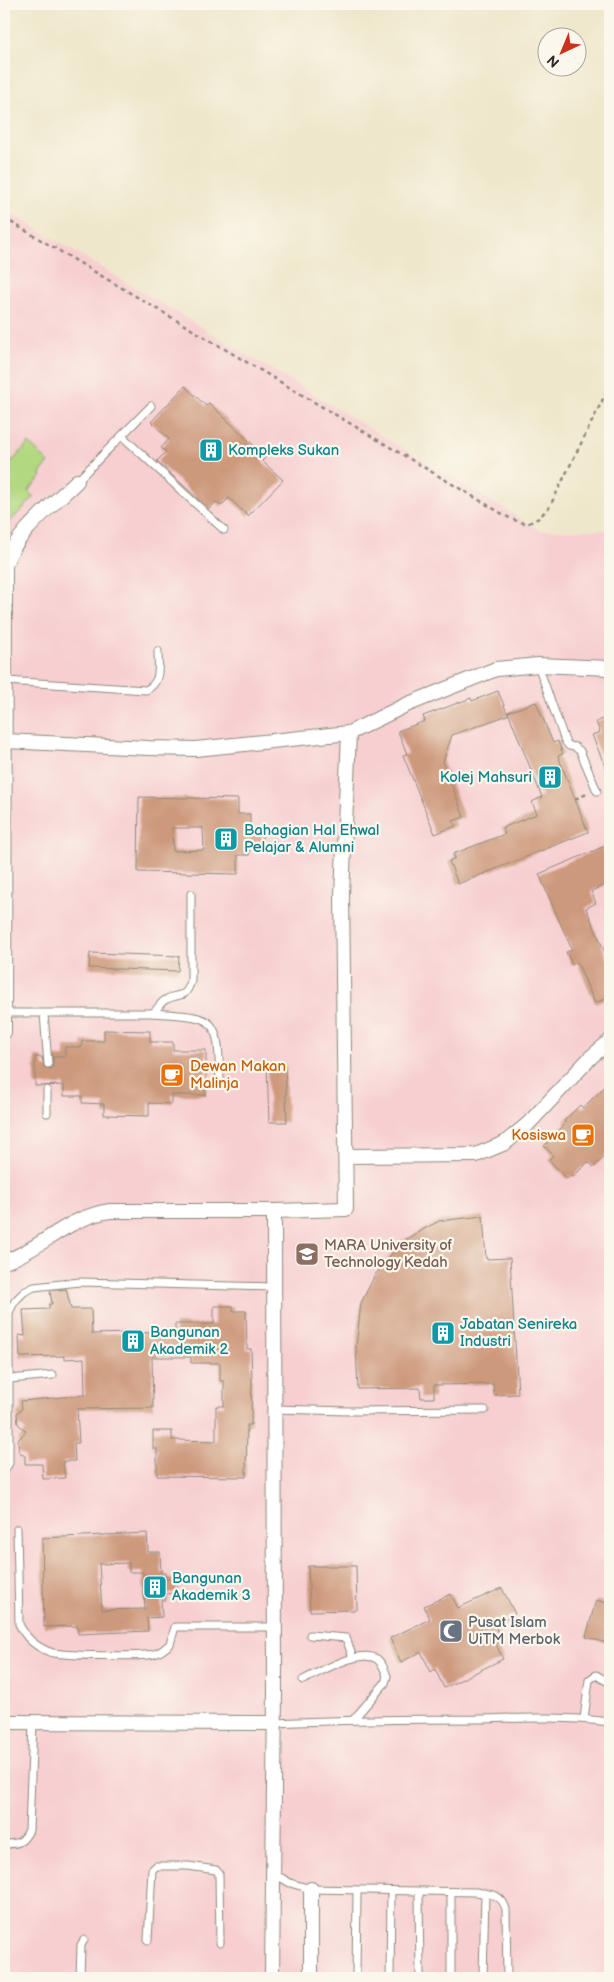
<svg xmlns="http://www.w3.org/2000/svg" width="614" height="1982" font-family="'Balsamiq Sans',sans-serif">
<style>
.built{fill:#f7cfd1}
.green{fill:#b2d881;stroke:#6e8256}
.building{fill:#cd997c;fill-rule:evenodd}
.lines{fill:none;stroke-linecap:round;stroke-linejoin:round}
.lane-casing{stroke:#8d897b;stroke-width:9}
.street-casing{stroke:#8d897b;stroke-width:16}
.path{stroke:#8d897b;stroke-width:2.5;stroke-dasharray:4 4;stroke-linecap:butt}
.lane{stroke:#fff;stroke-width:7}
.street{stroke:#fff;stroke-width:14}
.labels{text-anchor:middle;stroke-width:4.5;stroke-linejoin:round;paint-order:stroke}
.culture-label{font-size:15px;fill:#0d838f;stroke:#fbf7ec;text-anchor:start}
.food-label{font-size:15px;fill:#c56008;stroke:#fbf7ec;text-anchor:start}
.education-label{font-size:15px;fill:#785e54;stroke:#fbf7ec;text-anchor:start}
.worship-label{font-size:15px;fill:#5b616d;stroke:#fbf7ec;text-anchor:start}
</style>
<rect width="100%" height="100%" fill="#fbf7ec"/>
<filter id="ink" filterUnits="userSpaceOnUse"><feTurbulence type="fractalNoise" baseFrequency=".02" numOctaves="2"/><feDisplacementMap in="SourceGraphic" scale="10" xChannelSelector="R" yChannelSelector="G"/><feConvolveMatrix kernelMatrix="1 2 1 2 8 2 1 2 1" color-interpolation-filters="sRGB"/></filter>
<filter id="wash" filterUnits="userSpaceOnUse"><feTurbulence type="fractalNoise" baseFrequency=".0096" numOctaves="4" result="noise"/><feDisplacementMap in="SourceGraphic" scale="20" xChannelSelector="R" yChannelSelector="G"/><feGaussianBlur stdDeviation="1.12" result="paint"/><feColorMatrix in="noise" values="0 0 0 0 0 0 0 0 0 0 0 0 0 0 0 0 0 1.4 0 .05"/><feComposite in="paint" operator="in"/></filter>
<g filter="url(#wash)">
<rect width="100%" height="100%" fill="#efe7cb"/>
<polygon class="built" points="4,209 539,530 610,530 610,1978 4,1978"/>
<polygon class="green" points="29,443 49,463 40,473 42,476 28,491 34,497 4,528 4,470"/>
<g id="blocks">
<g class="building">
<polygon points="185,386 206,406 209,403 266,457 262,461 283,480 248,516 229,498 221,506 216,502 209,509 157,461 166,452 161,448 169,439 151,422"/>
<polygon points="498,691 508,715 452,735 443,762 464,817 453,821 456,826 435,834 403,755 407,754 398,731 425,721 423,716 471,698 472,701"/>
<polygon points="536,702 553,743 558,741 563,754 558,756 588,832 458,884 449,861 455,858 453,854 505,834 502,828 537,814 532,802 542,797 508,712"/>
<polygon points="610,716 610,778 592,735 600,732 596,722"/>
<path d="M139,797L238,799V814H250V829H262V843H250L249,855H238V874L138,872ZM172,828H203L204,850L173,851Z"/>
<polygon points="610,844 610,883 591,891 596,903 586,908 610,964 610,997 595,1003 577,962 572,965 566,952 572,950 539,874"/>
<polygon points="90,953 179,956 178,971 89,968"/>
<polygon points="104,1030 150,1031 150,1042 173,1042 173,1050 206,1050 206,1095 172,1095 172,1104 149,1103 149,1116 104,1115 104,1104 82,1103 82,1096 64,1096 64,1085 35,1086 35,1057 42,1057 44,1067 51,1069 53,1066 53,1057 65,1057 65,1047 82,1047 82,1041 104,1041"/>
<polygon points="267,1064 285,1064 287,1122 269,1122"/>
<polygon points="610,1081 610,1151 594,1167 588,1162 573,1177 571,1175 567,1179 549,1160 553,1155 544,1146 566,1123 564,1121 580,1105 583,1108"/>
<polygon points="483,1216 486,1259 510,1258 518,1394 494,1395 493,1384 434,1385 434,1398 421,1398 420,1388 358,1389 356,1347 361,1303 375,1275 402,1241 439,1221"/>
<polygon points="66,1289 71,1309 91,1309 92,1334 175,1332 175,1324 214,1324 214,1306 233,1306 233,1311 246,1311 247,1349 251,1349 252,1380 251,1425 247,1425 246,1477 157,1476 157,1449 153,1449 153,1431 172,1431 172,1440 216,1441 216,1406 224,1406 224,1381 220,1381 220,1363 191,1363 191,1357 152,1357 153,1408 77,1409 79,1443 74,1443 75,1461 63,1461 65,1478 43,1479 42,1464 25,1464 25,1456 19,1452 18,1440 26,1431 18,1424 17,1413 22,1409 21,1401 85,1395 84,1358 64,1359 64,1356 20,1357 19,1335 25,1336 23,1310 49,1309 49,1304 52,1304 50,1291"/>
<path d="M147,1533L148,1552H160L161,1573H165L166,1579H176L177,1593L166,1594V1600H161L162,1617L147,1618L148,1631L78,1634L77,1626L44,1627L42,1538ZM129,1563V1572H143L145,1609L102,1610L99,1564Z"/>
<polygon points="308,1566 356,1566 357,1610 310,1611"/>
<polygon points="502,1588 515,1614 494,1624 502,1641 496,1644 503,1659 444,1688 435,1669 431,1672 421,1652 401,1662 390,1638 430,1619 424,1606 451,1594 458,1608"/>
<polygon points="596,1600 610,1604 610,1644 586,1637"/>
</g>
</g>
</g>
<g filter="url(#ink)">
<use href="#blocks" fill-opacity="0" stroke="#8d897b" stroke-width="1"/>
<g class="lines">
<g class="lane-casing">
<g id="lane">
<polyline points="122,436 224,530"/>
<polyline points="77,481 151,406"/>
<polyline points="538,665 565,741 569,746 575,747 580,751 597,791"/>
<path d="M6,681L146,690C162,682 158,667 158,651"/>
<path d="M4,1013H153C158,1009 161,1001 167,999C181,992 185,1000 191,981V894"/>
<path d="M153,1013C218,1017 218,1016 220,1082"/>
<polyline points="44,1014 48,1064"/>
<polyline points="47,1090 47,1113"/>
<polyline points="10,1379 53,1375"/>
<polyline points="274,1409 349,1411 485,1410"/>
<polyline points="4,1472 9,1463 9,1312 15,1301 24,1292 34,1287 80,1282 273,1287"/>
<path d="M17,1529L19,1624C25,1637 36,1647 50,1652C61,1656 141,1657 154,1654C161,1653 165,1648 170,1644L175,1627H275"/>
<polyline points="310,1635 346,1638 353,1658"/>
<path d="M303,1680C320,1672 360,1648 377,1659C382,1663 385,1670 387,1676L385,1683L353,1720"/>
<polyline points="584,1719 589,1680 596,1675 610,1683"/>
<path d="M275,1723C342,1720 409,1719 477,1719C521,1718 566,1716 610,1722"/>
<path d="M4,1844C17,1844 23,1843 29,1830L33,1723"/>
<path d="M273,1873L290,1883L311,1889L475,1892C490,1894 501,1893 506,1909L507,1978"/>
<polyline points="419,1892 420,1978"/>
<polyline points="451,1892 451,1978"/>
<polyline points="148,1940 152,1870 156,1866 188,1866 216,1870 219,1874 220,1943"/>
<polyline points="80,1978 81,1945 84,1940"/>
<polyline points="356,1978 357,1891"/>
<polyline points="390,1978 391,1891"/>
<polyline points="483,1978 485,1893"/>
</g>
</g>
<g class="street-casing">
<g id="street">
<polyline points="5,741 148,748 196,749 349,733 406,705 496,669 538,665 610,668"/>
<path d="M4,1032L5,566C13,535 54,504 77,481"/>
<polyline points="346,1156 476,1155 505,1143 528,1124 591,1057 610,1041"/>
<polyline points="274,1211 346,1209 342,895 349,733"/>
<path d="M4,1262C43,1248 65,1218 110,1211H274L275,1693L272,1978"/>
<polyline points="4,1722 275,1723"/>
<polyline points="311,1978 311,1889"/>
</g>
</g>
<g class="path">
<polyline points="4,218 511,519 527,524 539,518 550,506 610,385"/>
<polyline points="575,799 587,794"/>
</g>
<use href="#lane" class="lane"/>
<use href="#street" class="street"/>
</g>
</g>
<defs>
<g id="building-square" transform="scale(1.25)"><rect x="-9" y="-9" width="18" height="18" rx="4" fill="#0f9aa8" stroke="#fbf7ec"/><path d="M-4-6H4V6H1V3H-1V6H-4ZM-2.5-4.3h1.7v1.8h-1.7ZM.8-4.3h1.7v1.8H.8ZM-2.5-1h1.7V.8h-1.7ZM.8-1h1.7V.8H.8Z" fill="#fff"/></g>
<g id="cafe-square" transform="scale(1.25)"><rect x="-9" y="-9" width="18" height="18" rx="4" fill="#e8710a" stroke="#fbf7ec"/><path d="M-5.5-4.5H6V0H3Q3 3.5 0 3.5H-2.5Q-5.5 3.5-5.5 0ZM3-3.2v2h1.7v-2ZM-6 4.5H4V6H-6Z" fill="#fff"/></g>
<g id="university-square" transform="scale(1.25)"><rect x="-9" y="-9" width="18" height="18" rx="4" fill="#8d6e63" stroke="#fbf7ec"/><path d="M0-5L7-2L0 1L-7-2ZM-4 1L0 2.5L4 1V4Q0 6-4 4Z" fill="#fff"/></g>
<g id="mosque-square" transform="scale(1.25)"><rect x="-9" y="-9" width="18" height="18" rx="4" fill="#6b7280" stroke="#fbf7ec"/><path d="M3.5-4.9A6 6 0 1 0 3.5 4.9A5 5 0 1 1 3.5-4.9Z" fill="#fff"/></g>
</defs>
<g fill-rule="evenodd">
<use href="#building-square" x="211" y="450"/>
<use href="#building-square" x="550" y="777"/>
<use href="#building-square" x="226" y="839"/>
<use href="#cafe-square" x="172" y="1075"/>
<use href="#cafe-square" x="583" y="1135"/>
<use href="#university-square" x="307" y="1254"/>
<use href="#building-square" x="443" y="1333"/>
<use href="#building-square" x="133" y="1341"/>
<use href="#building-square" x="155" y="1587"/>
<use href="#mosque-square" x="451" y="1631"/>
</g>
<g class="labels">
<g class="culture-label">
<text x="228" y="455">Kompleks Sukan</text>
<text x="532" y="782" text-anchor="end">Kolej Mahsuri</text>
<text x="244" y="835">Bahagian Hal Ehwal<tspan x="244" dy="17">Pelajar &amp; Alumni</tspan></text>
<text x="460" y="1329">Jabatan Senireka<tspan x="460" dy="17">Industri</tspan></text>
<text x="150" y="1337">Bangunan<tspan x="150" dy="17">Akademik 2</tspan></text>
<text x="172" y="1583">Bangunan<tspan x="172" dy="17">Akademik 3</tspan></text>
</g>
<g class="food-label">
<text x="190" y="1071">Dewan Makan<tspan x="190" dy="17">Malinja</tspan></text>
<text x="566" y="1140" text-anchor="end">Kosiswa</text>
</g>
<g class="education-label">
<text x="324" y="1250">MARA University of<tspan x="324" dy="17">Technology Kedah</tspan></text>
</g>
<g class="worship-label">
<text x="468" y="1627">Pusat Islam<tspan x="468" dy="17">UiTM Merbok</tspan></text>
</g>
</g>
<rect width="614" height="1982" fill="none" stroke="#fbf7ec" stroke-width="20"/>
<g transform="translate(562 52) rotate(224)"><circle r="24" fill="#fbf7ec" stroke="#a8a59f"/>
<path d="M0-4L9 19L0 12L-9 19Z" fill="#c8321e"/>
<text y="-8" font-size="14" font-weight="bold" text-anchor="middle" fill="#2b2b2b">N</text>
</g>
</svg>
